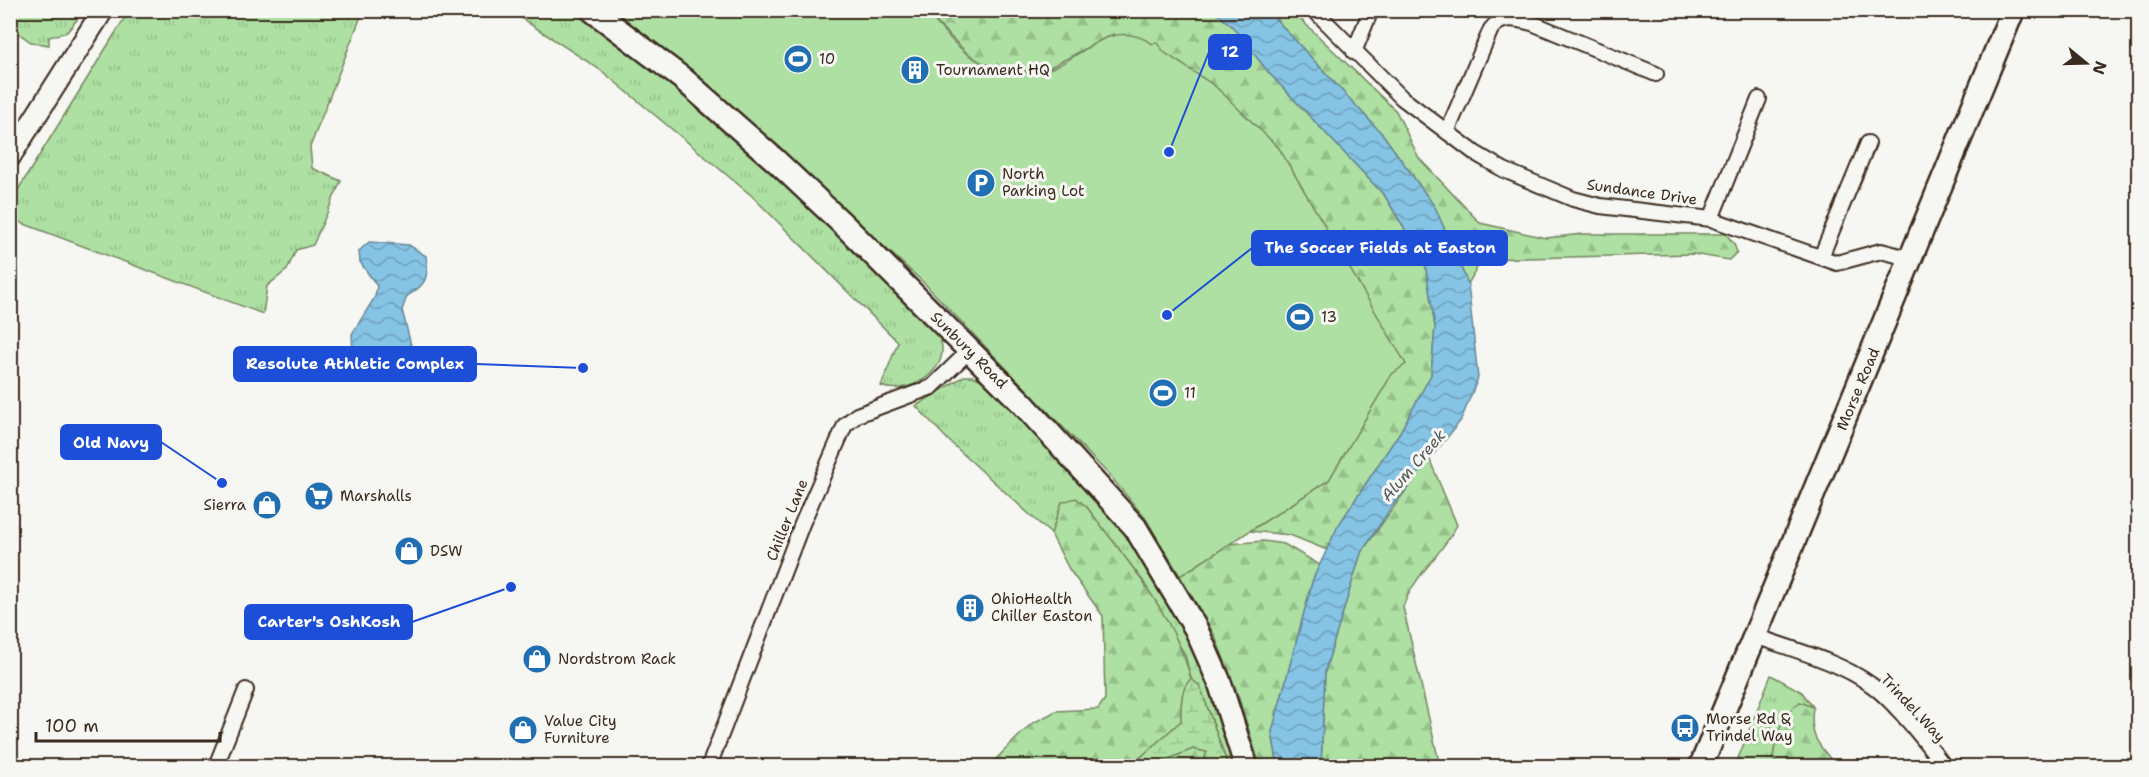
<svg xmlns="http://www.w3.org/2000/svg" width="2149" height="777" font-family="'Shantell Sans',sans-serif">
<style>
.grass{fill:url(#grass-tufts);stroke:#748560;stroke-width:1.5}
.forest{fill:url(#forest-firs);stroke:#748560;stroke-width:1.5}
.wetland{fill:url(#wetland-marsh);stroke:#748560;stroke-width:1.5}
.pitch{fill:#ade0a2;stroke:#748560;stroke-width:1.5}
.water{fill:url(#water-waves);stroke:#678695;stroke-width:1.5}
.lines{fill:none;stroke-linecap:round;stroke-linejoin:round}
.street-casing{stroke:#3b2a1e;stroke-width:18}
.secondary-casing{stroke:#3b2a1e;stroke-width:24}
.primary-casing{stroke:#3b2a1e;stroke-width:27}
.street{stroke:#f6f6f2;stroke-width:14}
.secondary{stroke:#f6f6f2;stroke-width:20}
.primary{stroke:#f6f6f2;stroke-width:22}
.labels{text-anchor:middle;stroke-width:6;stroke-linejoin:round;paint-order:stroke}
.poi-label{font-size:15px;fill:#3b2a1e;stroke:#f6f6f2;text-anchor:start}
.street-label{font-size:15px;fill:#3b2a1e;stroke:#f6f6f2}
.water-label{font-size:16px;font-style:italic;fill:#51585a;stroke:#f6f6f2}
.leader{fill:none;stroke:#1d4ed8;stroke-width:2}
.callout-dot{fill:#1d4ed8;stroke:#f6f6f2;stroke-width:2}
.callout{fill:#1d4ed8;stroke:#1d4ed8;stroke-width:2}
.callout-label{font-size:16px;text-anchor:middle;font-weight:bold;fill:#fff}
</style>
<defs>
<pattern id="grass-tufts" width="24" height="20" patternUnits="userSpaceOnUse" patternTransform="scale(1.5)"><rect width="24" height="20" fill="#ade0a2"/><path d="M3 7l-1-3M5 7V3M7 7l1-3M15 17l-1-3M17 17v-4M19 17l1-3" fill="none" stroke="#96c08b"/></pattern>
<pattern id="forest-firs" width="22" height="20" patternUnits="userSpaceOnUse" patternTransform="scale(1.5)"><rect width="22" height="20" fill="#ade0a2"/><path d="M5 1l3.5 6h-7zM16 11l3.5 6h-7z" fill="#96c08b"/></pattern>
<pattern id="wetland-marsh" width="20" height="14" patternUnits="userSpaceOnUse" patternTransform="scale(1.5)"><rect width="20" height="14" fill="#ade0a2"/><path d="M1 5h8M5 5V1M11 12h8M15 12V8" fill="none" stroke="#96c08b"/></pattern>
<pattern id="water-waves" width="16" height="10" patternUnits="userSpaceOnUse" patternTransform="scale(1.5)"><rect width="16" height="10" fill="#85c4e5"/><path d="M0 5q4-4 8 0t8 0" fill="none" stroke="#6e9fb9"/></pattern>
</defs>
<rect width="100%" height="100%" fill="#f6f6f2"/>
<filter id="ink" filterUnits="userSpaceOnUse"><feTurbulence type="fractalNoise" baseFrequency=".0167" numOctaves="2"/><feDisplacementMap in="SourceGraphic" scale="12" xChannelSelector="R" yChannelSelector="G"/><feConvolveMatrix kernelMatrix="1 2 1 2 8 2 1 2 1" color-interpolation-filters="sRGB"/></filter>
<g filter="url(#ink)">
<g class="grass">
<polygon points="10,11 11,10 84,11 67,32 49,37 49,45 31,42 11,28"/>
<polygon points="129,11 363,11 310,147 312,168 341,181 313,245 296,250 287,270 267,286 263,314 11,219 11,201"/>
<path d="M510,11H581L700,101L936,330C940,337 943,344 942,353C939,378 903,395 881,386L898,342L752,196L602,71Z"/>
<polygon points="964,376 973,376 988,383 1094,491 1169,590 1210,692 1234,766 1228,766 1200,686 1191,679 1185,655 1143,581 1086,506 1062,502 1051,534 949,441 916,406"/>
<polygon points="1771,675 1802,692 1813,707 1800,702 1773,759 1780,766 1735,766"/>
</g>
<g class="forest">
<polygon points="925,11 1213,11 1232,26 1270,74 1385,196 1425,263 1435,327 1431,375 1400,432 1338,526 1327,550 1290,535 1250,531 1329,480 1113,34 1043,71 1011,71 982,63 966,52"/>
<polygon points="1268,11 1292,11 1396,111 1419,158 1480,223 1546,238 1583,234 1726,234 1734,244 1737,252 1729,260 1693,254 1482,259 1468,284 1435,207 1384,136"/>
<path d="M1429,458L1457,525C1441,556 1414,575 1403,607L1440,766H1321L1325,671L1361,553Z"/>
<path d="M1076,498L1086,506C1126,559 1174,614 1191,679C1181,688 1181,707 1181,721L1131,766H989L1031,724L1056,711L1098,709L1105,699L1103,616L1069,569L1051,534L1062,502Z"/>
<polygon points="1263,541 1284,544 1320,565 1313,579 1272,732 1278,766 1260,766 1236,689 1214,634 1180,576 1229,544"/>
<path d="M1800,702L1813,707C1809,738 1818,743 1836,766H1780L1773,759C1775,738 1782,714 1800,702Z"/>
<polygon points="1193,749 1207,752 1202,766 1151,766"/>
</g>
<path class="wetland" d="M1191,679L1200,686L1228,766H1202L1207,752L1193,749L1151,766H1131L1181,721C1181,707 1180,688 1191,679Z"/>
<path class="pitch" d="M610,11H925C942,28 960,54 983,63C1000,70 1025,75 1043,71C1082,61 1108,15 1153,44L1156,42L1165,53L1215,86L1279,148L1406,364L1392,374L1329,480L1180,576L1146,519L1111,477L923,282L685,66Z"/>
<g class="water">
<polygon points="1213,11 1268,11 1384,136 1435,207 1468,284 1478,378 1461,420 1390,509 1361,553 1325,671 1321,766 1278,766 1272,732 1313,579 1338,526 1400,432 1431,375 1435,327 1425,263 1385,196 1270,74 1232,26"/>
<path d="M369,242L409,245L426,256C429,278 426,285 407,296L402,310L411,345L389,370L353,354L352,334L375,297L377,286L360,262L359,251Z"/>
</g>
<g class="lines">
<g class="street-casing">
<g id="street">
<polyline points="1314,10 1402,98 1475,153 1504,170 1573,199 1600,206 1711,219 1837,263 1881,251 1912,259"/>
<polyline points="1354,52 1371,10"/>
<path d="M1447,132L1491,29C1502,15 1516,19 1532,23L1656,74"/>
<polyline points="1711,219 1759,99"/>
<polyline points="1821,257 1868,143"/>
<path d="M1755,636C1791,649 1838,661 1870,684C1894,700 1926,742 1944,766"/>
<polyline points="216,766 246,690"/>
<polyline points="709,766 802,524 845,425 857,415 932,387 970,350"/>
</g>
</g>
<g class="secondary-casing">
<polyline id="secondary" points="10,157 103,10"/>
</g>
<g class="primary-casing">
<g id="primary">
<polyline points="592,10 683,79 775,160 846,227 1023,404 1135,527 1196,629 1219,681 1246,766"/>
<polyline points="1701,766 2013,10"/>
</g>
</g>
<use href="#street" class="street"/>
<use href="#secondary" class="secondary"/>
<use href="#primary" class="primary"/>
</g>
</g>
<defs>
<g id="stadium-disc" transform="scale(1.5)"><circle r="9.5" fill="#1f6fb2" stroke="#f6f6f2"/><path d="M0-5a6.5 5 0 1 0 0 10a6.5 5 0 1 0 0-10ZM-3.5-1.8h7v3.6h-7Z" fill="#fff"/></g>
<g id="building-disc" transform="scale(1.5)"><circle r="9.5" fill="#1f6fb2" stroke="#f6f6f2"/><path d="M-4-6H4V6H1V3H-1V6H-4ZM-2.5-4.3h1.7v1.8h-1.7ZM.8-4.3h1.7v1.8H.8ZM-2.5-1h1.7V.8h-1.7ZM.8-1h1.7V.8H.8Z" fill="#fff"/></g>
<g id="parking-disc" transform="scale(1.5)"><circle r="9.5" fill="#1f6fb2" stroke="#f6f6f2"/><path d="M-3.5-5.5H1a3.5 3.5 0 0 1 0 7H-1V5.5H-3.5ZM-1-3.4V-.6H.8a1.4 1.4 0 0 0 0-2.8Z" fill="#fff"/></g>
<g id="supermarket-disc" transform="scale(1.5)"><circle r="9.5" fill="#1f6fb2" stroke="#f6f6f2"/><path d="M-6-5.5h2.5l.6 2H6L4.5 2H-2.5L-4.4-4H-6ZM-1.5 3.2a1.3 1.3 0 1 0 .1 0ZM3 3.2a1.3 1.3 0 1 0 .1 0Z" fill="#fff"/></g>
<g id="shop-disc" transform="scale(1.5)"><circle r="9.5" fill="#1f6fb2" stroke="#f6f6f2"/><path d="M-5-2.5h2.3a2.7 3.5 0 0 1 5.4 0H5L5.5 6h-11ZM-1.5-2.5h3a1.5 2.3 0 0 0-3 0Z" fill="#fff"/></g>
<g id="bus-disc" transform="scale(1.5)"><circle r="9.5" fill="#1f6fb2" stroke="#f6f6f2"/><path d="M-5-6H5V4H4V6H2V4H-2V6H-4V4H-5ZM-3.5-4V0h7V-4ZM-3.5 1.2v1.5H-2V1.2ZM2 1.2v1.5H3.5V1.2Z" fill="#fff"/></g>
</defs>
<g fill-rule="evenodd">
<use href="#stadium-disc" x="798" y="59"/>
<use href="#building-disc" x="915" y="70"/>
<use href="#parking-disc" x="981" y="183"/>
<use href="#stadium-disc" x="1300" y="317"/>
<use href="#stadium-disc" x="1163" y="393"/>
<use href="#supermarket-disc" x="319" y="496"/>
<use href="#shop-disc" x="267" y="505"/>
<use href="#shop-disc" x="409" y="551"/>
<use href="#building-disc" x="970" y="608"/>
<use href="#shop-disc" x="537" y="659"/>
<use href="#bus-disc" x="1685" y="728"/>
<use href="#shop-disc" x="523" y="730"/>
</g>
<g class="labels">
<g class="poi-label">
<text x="819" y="64">10</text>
<text x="936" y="75">Tournament HQ</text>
<text x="1002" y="179">North<tspan x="1002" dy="17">Parking Lot</tspan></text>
<text x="1321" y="322">13</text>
<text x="1184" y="398">11</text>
<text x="340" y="501">Marshalls</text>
<text x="246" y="510" text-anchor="end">Sierra</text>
<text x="430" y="556">DSW</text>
<text x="991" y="604">OhioHealth<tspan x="991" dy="17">Chiller Easton</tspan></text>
<text x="558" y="664">Nordstrom Rack</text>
<text x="1706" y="724">Morse Rd &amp;<tspan x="1706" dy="17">Trindel Way</tspan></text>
<text x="544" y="726">Value City<tspan x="544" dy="17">Furniture</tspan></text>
</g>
<g class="street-label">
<text transform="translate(1642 192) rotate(8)" y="5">Sundance Drive</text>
<text transform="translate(969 350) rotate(45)" y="5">Sunbury Road</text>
<text transform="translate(1858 389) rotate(-67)" y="5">Morse Road</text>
<text transform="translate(787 520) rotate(-68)" y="5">Chiller Lane</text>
<text transform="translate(1913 708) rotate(47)" y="5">Trindel Way</text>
</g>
<g class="water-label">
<text transform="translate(1413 465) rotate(-49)" y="6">Alum Creek</text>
</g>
</g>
<path class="leader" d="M1169 152L1209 52M1167 315L1252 248M583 368L476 364M222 483L161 442M511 587L412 622"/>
<g class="callout-dot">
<circle cx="1169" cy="152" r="6"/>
<circle cx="1167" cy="315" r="6"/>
<circle cx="583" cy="368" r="6"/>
<circle cx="222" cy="483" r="6"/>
<circle cx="511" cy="587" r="6"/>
</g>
<g class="callout">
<rect x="1209" y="35" width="42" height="34" rx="6"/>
<rect x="1252" y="231" width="255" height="34" rx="6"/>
<rect x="234" y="347" width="242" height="34" rx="6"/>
<rect x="61" y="425" width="100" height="34" rx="6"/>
<rect x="245" y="605" width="167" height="34" rx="6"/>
</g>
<g class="callout-label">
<text x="1230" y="57">12</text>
<text x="1380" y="253">The Soccer Fields at Easton</text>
<text x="355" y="369">Resolute Athletic Complex</text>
<text x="111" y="448">Old Navy</text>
<text x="329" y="627">Carter's OshKosh</text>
</g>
<rect width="2149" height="777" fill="none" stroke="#f6f6f2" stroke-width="36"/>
<rect x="18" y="18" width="2113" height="741" fill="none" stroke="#3b2a1e" stroke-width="2" filter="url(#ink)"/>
<g transform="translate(2086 63) rotate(109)" stroke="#f6f6f2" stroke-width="4.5" paint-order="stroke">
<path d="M0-4.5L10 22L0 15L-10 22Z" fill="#3b2a1e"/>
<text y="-9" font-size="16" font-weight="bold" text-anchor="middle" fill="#3b2a1e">N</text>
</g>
<path d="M36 732v9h184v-9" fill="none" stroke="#3b2a1e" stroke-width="3"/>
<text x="45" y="732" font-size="18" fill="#3b2a1e" stroke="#f6f6f2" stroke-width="4.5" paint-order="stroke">100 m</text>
</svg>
